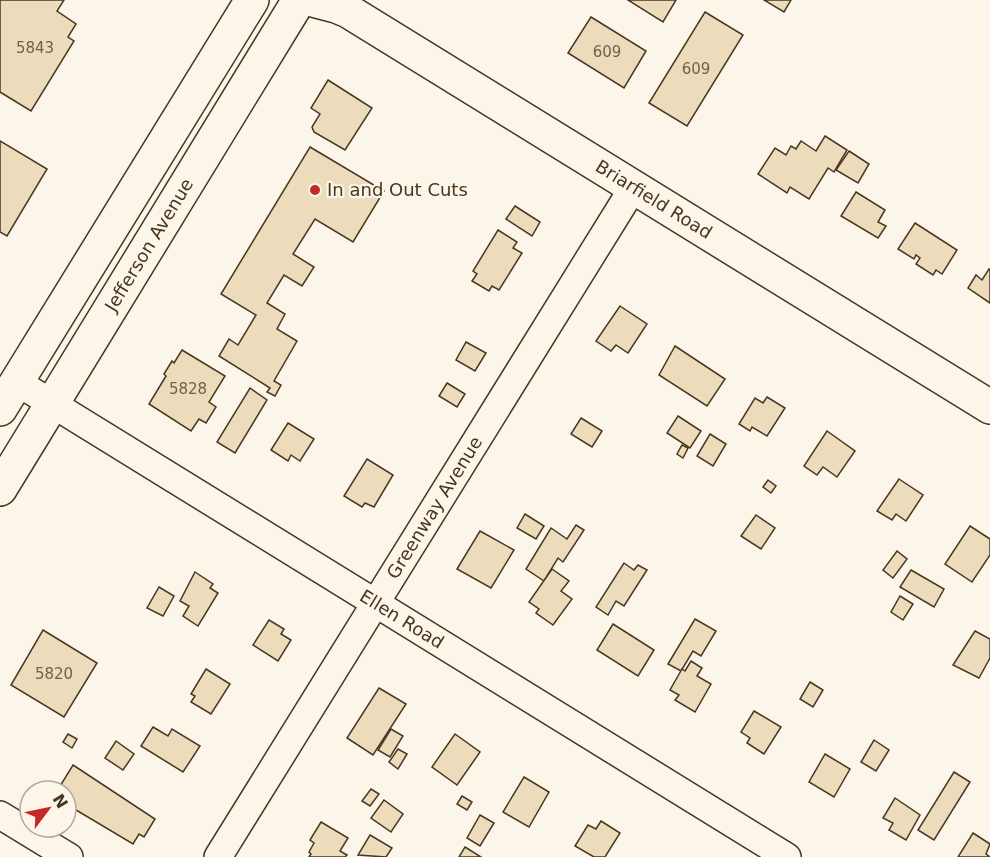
<svg xmlns="http://www.w3.org/2000/svg" width="990" height="857" font-family="'DejaVu Sans',sans-serif">
<style>
.building{fill:#ecdcbc;stroke:#4a3520;stroke-width:1.5}
.lines{fill:none;stroke-linecap:round;stroke-linejoin:round}
.minor-casing{stroke:#4a3520;stroke-width:30}
.major-casing{stroke:#4a3520;stroke-width:36}
.minor{stroke:#fbf6e9;stroke-width:27}
.major{stroke:#fbf6e9;stroke-width:33}
.poi-dot{fill:#c62828;stroke:#fbf6e9;stroke-width:2}
.labels{text-anchor:middle;stroke-width:4.5;stroke-linejoin:round;paint-order:stroke}
.number-label{font-size:15px;fill:#725f47}
.poi-label{font-size:18px;fill:#4a3520;stroke:#fbf6e9;text-anchor:start}
.street-label{font-size:18px;fill:#4a3520;stroke:#fbf6e9}
</style>
<rect width="100%" height="100%" fill="#fbf6e9"/>
<g class="building">
<polygon points="0,0 64,0 57,11 76,24 68,37 74,41 31,111 0,92"/>
<polygon points="628,0 676,0 663,22"/>
<polygon points="764,0 791,0 784,12"/>
<polygon points="705,12 743,35 687,126 649,103"/>
<polygon points="591,17 646,51 624,88 568,53"/>
<polygon points="328,80 372,108 345,150 314,132 312,127 320,114 311,108"/>
<polygon points="825,136 847,150 834,172 828,168 809,199 790,187 787,193 758,174 775,148 786,155 791,146 796,149 801,141 816,151"/>
<polygon points="0,141 47,169 7,236 0,232"/>
<polygon points="310,147 384,191 353,242 315,219 293,254 314,267 302,286 284,275 267,303 285,314 277,329 297,341 274,381 281,385 275,396 267,392 270,388 219,356 229,339 238,345 256,315 221,294"/>
<polygon points="849,151 869,164 858,183 836,170"/>
<polygon points="856,192 885,210 878,222 886,226 878,238 841,216"/>
<polygon points="515,206 540,222 532,236 506,219"/>
<polygon points="915,223 957,250 942,274 936,270 933,275 916,264 920,258 916,255 914,259 898,249"/>
<polygon points="498,230 517,242 513,248 522,253 499,290 492,286 489,291 472,281 477,274 473,271"/>
<polygon points="989,269 990,269 990,303 968,288 976,275 982,280"/>
<polygon points="620,306 647,324 628,353 616,345 611,351 596,341"/>
<polygon points="466,342 486,353 475,371 456,360"/>
<polygon points="675,346 725,379 707,406 659,375"/>
<polygon points="182,350 225,376 209,402 216,407 206,423 199,419 191,431 149,404 166,376 164,374 172,361 174,363"/>
<polygon points="447,383 465,394 457,407 439,396"/>
<polygon points="250,388 267,400 235,453 217,442"/>
<polygon points="767,397 785,408 767,436 752,427 750,431 739,424 755,398 763,403"/>
<polygon points="678,416 701,431 690,448 667,433"/>
<polygon points="581,418 602,431 592,447 571,434"/>
<polygon points="288,423 314,439 300,461 291,455 288,461 271,450"/>
<polygon points="827,431 855,451 837,477 823,467 817,475 804,466"/>
<polygon points="710,434 726,444 713,466 697,456"/>
<polygon points="682,445 688,448 683,458 677,454"/>
<polygon points="367,459 393,475 374,507 365,503 362,507 344,496"/>
<polygon points="899,479 923,495 906,521 896,514 892,520 877,511"/>
<polygon points="768,480 776,486 771,493 763,487"/>
<polygon points="525,514 544,526 536,539 517,528"/>
<polygon points="756,515 775,528 761,549 741,536"/>
<polygon points="576,525 584,530 563,562 558,558 544,581 526,569 551,528 567,539"/>
<polygon points="970,526 990,539 990,555 972,582 945,564"/>
<polygon points="480,531 514,550 491,588 457,569"/>
<polygon points="897,551 907,559 893,578 883,570"/>
<polygon points="624,563 634,570 638,565 647,570 624,606 616,601 608,615 596,607"/>
<polygon points="552,569 569,581 561,591 572,599 553,625 536,613 539,609 529,602"/>
<polygon points="911,570 944,589 934,607 900,587"/>
<polygon points="195,572 213,584 210,588 218,593 198,626 183,616 189,606 180,601"/>
<polygon points="159,587 174,596 163,616 147,608"/>
<polygon points="900,596 913,604 903,620 891,612"/>
<polygon points="695,619 716,631 701,656 693,651 681,671 668,664"/>
<polygon points="269,620 284,629 281,634 291,640 278,661 253,645"/>
<polygon points="613,624 654,650 638,676 597,650"/>
<polygon points="43,630 97,663 64,717 11,685"/>
<polygon points="975,631 990,639 990,658 979,678 953,665"/>
<polygon points="691,661 702,668 697,676 711,684 695,712 675,700 679,695 670,690 682,669 685,671"/>
<polygon points="206,669 230,684 211,714 191,702 195,696 191,694"/>
<polygon points="810,682 823,690 813,707 800,699"/>
<polygon points="379,688 406,704 373,755 347,738"/>
<polygon points="754,711 781,727 764,754 747,743 750,738 741,732"/>
<polygon points="153,727 168,736 172,729 200,746 183,772 141,746"/>
<polygon points="391,729 403,736 390,757 378,750"/>
<polygon points="68,734 77,739 72,748 63,742"/>
<polygon points="455,734 480,752 457,785 432,767"/>
<polygon points="874,740 889,750 876,771 861,762"/>
<polygon points="116,741 134,754 123,770 105,758"/>
<polygon points="398,749 407,754 398,769 389,762"/>
<polygon points="825,754 850,769 834,797 809,782"/>
<polygon points="73,765 155,819 144,837 139,834 133,844 66,804 66,791 57,791"/>
<polygon points="954,772 970,782 934,840 918,830"/>
<polygon points="524,777 549,792 529,827 503,812"/>
<polygon points="371,789 379,794 370,806 362,801"/>
<polygon points="462,796 472,802 467,810 457,804"/>
<polygon points="895,798 920,815 906,840 889,830 893,823 883,818"/>
<polygon points="384,800 403,814 391,832 371,818"/>
<polygon points="480,815 494,823 480,846 467,838"/>
<polygon points="601,821 620,833 605,857 594,857 575,846 588,825 596,829"/>
<polygon points="321,822 348,838 340,851 347,855 345,857 309,857 311,854 309,852 314,843 310,840"/>
<polygon points="973,833 990,844 986,854 990,857 958,857"/>
<polygon points="370,835 392,848 386,857 358,855"/>
<polygon points="465,847 481,857 459,857"/>
</g>
<g class="lines">
<g class="minor-casing">
<g id="minor">
<path id="s1" d="M17,382L787,857"/>
<polyline points="0,815 69,857"/>
<path id="s2" d="M218,857L633,188"/>
</g>
</g>
<g class="major-casing">
<g id="major">
<path id="s3" d="M313,0L336,6L348,11L990,407"/>
<polyline points="0,409 252,0"/>
<path id="s4" d="M0,489L299,0"/>
</g>
</g>
<use href="#minor" class="minor"/>
<use href="#major" class="major"/>
</g>
<circle class="poi-dot" cx="315" cy="190" r="6"/>
<g class="labels">
<g class="number-label">
<text x="35" y="53">5843</text>
<text x="607" y="57">609</text>
<text x="696" y="74">609</text>
<text x="188" y="394">5828</text>
<text x="54" y="679">5820</text>
</g>
<g class="poi-label">
<text x="327" y="196">In and Out Cuts</text>
</g>
<g class="street-label">
<text dy="6" stroke="none"><textPath href="#s3" startOffset="396">Briarfield Road</textPath></text>
<text dy="6" stroke="none"><textPath href="#s4" startOffset="286">Jefferson Avenue</textPath></text>
<text dy="6" stroke="none"><textPath href="#s2" startOffset="411">Greenway Avenue</textPath></text>
<text dy="6" stroke="none"><textPath href="#s1" startOffset="452">Ellen Road</textPath></text>
</g>
</g>
<g transform="translate(48 809) rotate(58)"><circle r="28" fill="#fbf6e9" stroke="#b4a999" stroke-width="1.5"/>
<path d="M0-4.5L10 22L0 15L-10 22Z" fill="#c62828"/>
<text y="-9" font-size="16" font-weight="bold" text-anchor="middle" fill="#4a3520">N</text>
</g>
</svg>
